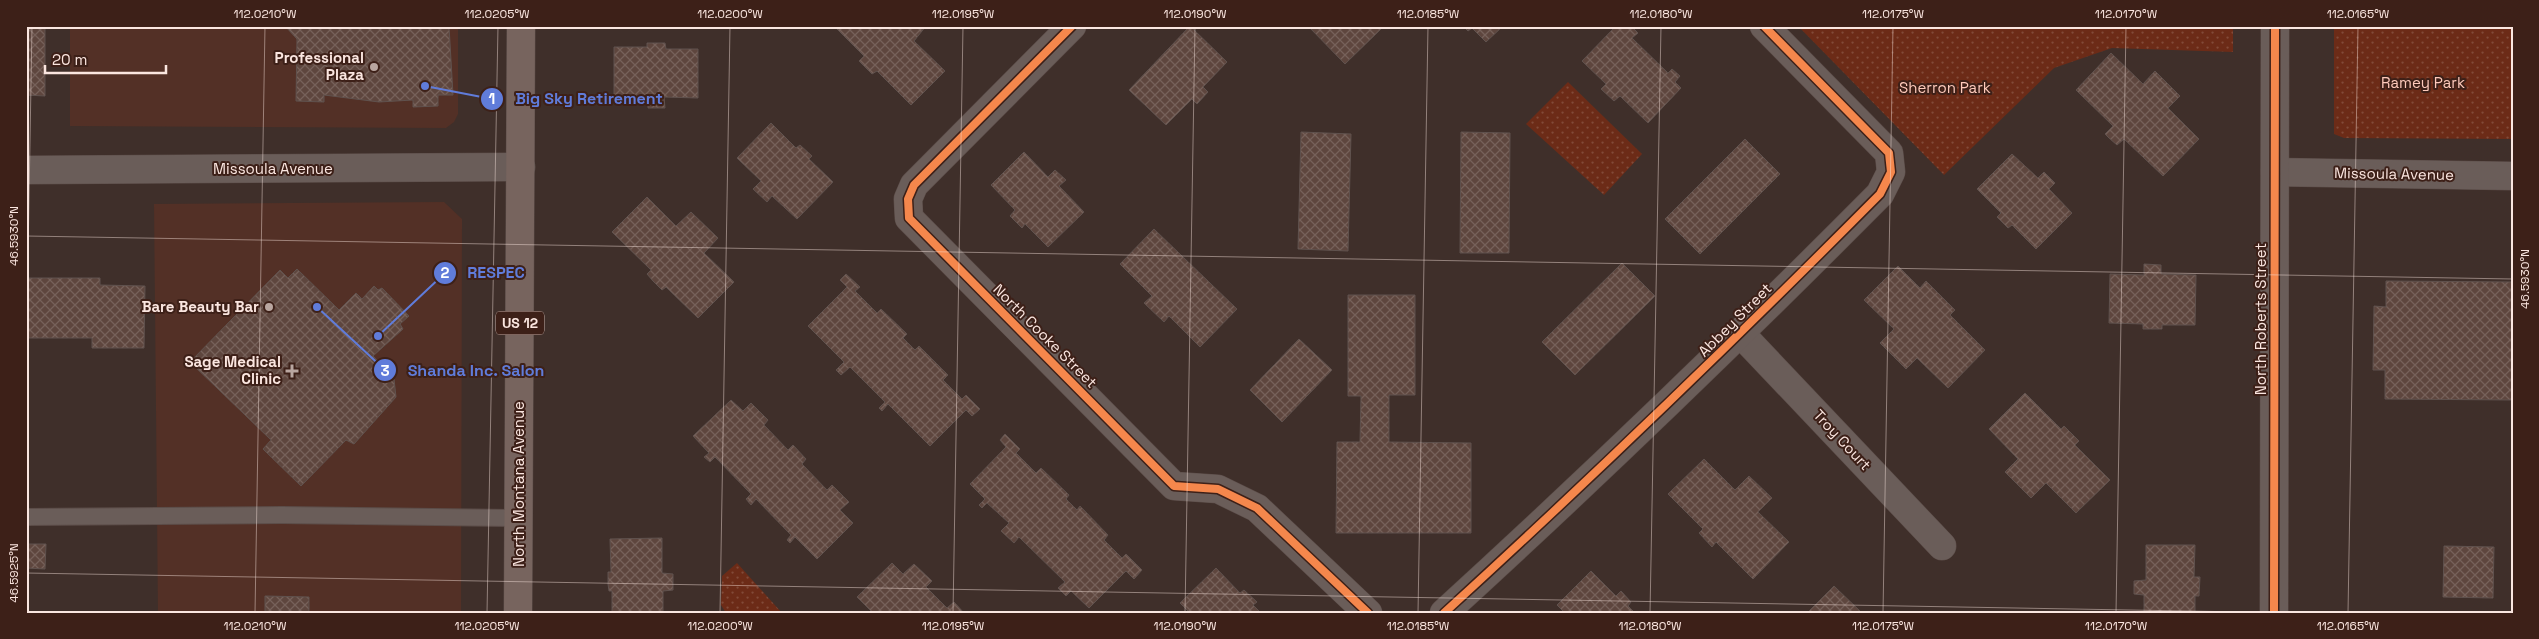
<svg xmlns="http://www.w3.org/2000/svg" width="2539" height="639" font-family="'Space Grotesk',sans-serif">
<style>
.built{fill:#533026}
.park{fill:url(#park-dots)}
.building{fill:url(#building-cross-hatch);stroke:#60524e}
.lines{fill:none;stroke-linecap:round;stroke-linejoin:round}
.service-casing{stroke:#5c4d49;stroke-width:18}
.minor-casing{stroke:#5c4d49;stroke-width:29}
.tertiary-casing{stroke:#5c4d49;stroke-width:29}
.trunk-casing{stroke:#5c4d49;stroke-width:29}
.service{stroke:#6a5d59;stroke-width:16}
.minor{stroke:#6a5d59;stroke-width:28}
.tertiary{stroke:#6a5d59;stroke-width:28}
.trunk{stroke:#77645e;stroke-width:28}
.cycleway-casing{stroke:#3d2018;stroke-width:11}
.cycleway{stroke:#f5874c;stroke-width:8}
.ticks{fill:none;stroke:#fbe6e0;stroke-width:1;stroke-opacity:0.45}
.poi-dot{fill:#b9a6a0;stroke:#3d2018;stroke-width:2}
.labels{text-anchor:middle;stroke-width:4;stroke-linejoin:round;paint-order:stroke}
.shield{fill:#3d2018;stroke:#c2aba4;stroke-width:1}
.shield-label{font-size:14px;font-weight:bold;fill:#fbe6e0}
.poi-label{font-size:15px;font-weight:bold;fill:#fbe6e0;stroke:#3d2018;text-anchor:end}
.park-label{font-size:15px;fill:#fecabb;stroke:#3d2018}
.street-label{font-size:15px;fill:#fbe6e0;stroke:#3d2018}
.leader{fill:none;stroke:#607cda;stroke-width:2}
.callout-dot{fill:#607cda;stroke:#3d2018;stroke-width:2}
.mark-label{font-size:15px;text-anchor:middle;font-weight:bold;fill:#fff}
.callout-label{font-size:16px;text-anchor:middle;font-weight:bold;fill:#607cda;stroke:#3d2018;stroke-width:4;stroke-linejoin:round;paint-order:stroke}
.neatline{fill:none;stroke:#fbe6e0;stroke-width:2}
.ticks-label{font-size:12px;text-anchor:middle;fill:#fbe6e0}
</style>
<defs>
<pattern id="park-dots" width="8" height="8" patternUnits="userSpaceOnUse" patternTransform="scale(1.25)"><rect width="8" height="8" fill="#6c2b17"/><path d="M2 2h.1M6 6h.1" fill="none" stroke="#824a38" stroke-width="1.8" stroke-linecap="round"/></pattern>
<pattern id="building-cross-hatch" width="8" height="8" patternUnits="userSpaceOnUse" patternTransform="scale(1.25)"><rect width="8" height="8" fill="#5e463e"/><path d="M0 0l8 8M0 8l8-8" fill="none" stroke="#76615a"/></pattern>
</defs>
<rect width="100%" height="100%" fill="#3f2f2a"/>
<g class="built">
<polygon points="70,26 458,26 458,114 454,122 446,128 70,126"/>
<polygon points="444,202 462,219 461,613 158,613 154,204"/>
</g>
<g class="park">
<polygon points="1798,26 2233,26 2233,52 2112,48 2054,68 1944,175"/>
<polygon points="2334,26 2513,26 2513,139 2344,138 2334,134"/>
<polygon points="1568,82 1642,154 1604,195 1526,124"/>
<polygon points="737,563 782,613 726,613 721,605 722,576"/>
</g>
<g class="building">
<polygon points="26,26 45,26 45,96 26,95"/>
<polygon points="285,26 449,26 453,95 438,95 438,106 413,107 413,100 379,102 324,95 324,102 296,101 297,39"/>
<polygon points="834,26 926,26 914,41 945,71 911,105 877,71 872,74 859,61 864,56"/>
<polygon points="1190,26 1227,62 1203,87 1208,92 1197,104 1192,99 1166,125 1129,90"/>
<polygon points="1308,26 1378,26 1381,29 1345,64"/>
<polygon points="1463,26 1503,26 1486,42 1472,28 1468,31"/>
<polygon points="1616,26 1631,26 1638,33 1632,38 1668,73 1672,69 1680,76 1675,82 1681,88 1648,123 1620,96 1614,101 1601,89 1606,84 1582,61"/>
<polygon points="647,43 665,43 666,49 698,49 698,98 664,97 665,108 648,108 648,97 614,97 614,47 647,47"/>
<polygon points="2111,53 2143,84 2155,71 2180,96 2168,108 2199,139 2163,176 2124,139 2117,145 2109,138 2105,134 2113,126 2076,90"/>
<polygon points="771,123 796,148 800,145 812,156 809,159 833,182 797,219 772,196 767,202 753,189 761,181 737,158"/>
<polygon points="1301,132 1351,134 1348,251 1298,249"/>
<polygon points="1461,132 1510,133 1509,253 1460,253"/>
<polygon points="1745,139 1780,174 1700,254 1665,219"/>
<polygon points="1024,152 1048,177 1055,170 1066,180 1059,186 1084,212 1048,247 1025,224 1022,228 1010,216 1015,210 991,185"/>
<polygon points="2012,154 2038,178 2044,172 2055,183 2049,189 2072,213 2036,249 2012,225 2008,228 1997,217 2001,213 1977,189"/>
<polygon points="647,197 676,226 691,212 718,238 704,253 734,282 698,318 666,287 662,290 653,281 647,274 651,270 612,232"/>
<polygon points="1154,229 1237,309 1200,347 1169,316 1164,322 1144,303 1152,296 1120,264"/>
<polygon points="1622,263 1655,296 1575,375 1542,342"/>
<polygon points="2144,264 2161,265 2161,274 2196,275 2195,325 2162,325 2162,329 2143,329 2143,324 2109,323 2110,274 2144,275"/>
<polygon points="1898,266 1920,288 1926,281 1955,310 1950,315 1985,350 1948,388 1917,358 1906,369 1880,343 1894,329 1864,300"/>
<polygon points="297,269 339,310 356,293 362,299 374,286 378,290 382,288 409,316 400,324 403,329 373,356 394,379 396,397 354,444 346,440 301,486 263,449 271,440 190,362 280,270 288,278"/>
<polygon points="846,274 860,287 855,291 877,313 881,309 907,334 903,338 915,350 919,346 948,375 943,380 962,399 966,395 980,409 972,416 966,410 930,446 888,404 882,411 879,408 885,402 850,367 841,375 836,370 844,362 808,326 847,287 840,280"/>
<polygon points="26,278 100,278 100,285 145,286 144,348 92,348 92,338 26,338"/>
<polygon points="2386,281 2513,282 2513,400 2385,399 2385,370 2373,370 2374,306 2386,307"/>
<polygon points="1348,295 1415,295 1415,395 1389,395 1389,442 1471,443 1471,533 1336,533 1337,442 1360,442 1361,396 1348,396"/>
<polygon points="1299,339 1332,370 1282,422 1250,390"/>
<polygon points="2025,393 2061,429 2064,426 2079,441 2075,445 2110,480 2076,513 2046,483 2031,498 2005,472 2018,459 1989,429"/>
<polygon points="731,400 743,411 751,403 768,420 764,425 788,450 793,445 806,459 802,464 827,490 832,485 849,502 840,510 853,523 817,559 795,537 790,543 787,540 791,535 756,499 751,505 746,499 751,494 715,457 710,462 704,457 709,453 693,436"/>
<polygon points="1005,434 1020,449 1016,453 1036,473 1041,468 1069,495 1066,499 1077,510 1080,506 1108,535 1104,540 1122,558 1126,554 1142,570 1134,579 1126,571 1089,608 1071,591 1066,596 1058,588 1065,582 1019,537 1014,543 1001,531 1009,523 987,503 982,508 979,505 985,499 970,484 1006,447 1000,440"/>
<polygon points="1704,459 1735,490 1749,476 1772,498 1758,512 1789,542 1753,579 1716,542 1712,547 1699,533 1703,529 1668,494"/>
<polygon points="662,538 662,573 673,574 673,590 663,591 663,613 612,613 612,591 609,591 608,584 608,572 611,572 610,539"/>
<polygon points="26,544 46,544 45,569 26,568"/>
<polygon points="2146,545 2195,545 2194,577 2200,577 2199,596 2195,596 2195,613 2144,613 2144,595 2134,594 2134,581 2146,580"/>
<polygon points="2444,546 2494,547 2493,598 2443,597"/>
<polygon points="892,563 903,574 914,564 932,581 926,587 947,608 954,602 964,613 873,613 857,597"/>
<polygon points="1216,568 1240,593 1244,590 1257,602 1253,605 1261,613 1190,613 1180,603"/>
<polygon points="1591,571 1616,596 1621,591 1631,602 1628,606 1635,613 1565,613 1557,605"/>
<polygon points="1834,586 1862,613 1807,613"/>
<polygon points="265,596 309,597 309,613 265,613"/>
</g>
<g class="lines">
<g class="service-casing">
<polyline id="service" points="26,517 282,515 518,518"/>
</g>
<g class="minor-casing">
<g id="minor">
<polyline points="1072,26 914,185 908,199 909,218 1174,486 1218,489 1257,508 1368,613"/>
<polyline points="26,170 521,167"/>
<polyline points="2275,172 2513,176"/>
<polyline points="1741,334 1942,546"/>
<path d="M1444,613C1593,477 1738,337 1880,194L1891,172L1889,153L1764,26"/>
</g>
</g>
<g class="tertiary-casing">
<polyline id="tertiary" points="2274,613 2275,26"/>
</g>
<g class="trunk-casing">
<polyline id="trunk" points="518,613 521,26"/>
</g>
<use href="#service" class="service"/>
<use href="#minor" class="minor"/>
<use href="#tertiary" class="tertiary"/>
<use href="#trunk" class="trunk"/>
<g class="cycleway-casing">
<g id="cycleway">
<polyline points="1072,26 914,185 908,199 909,218 1174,486 1218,489 1257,508 1368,613"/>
<path d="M1444,613C1593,477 1738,337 1880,194L1891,172L1889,153L1764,26"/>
<polyline points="2274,613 2275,26"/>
</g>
</g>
<use href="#cycleway" class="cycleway"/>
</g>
<path class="ticks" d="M26,236L2513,279M26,372L32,26M26,573L2300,613M255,613L265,26M487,613L498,26M720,613L730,26M953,613L963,26M1185,613L1195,26M1418,613L1428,26M1650,613L1661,26M1883,613L1893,26M2116,613L2126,26M2348,613L2358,26"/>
<g class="poi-dot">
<circle cx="374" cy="67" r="5"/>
<circle cx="269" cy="307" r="5"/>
<path d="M289.5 363.5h5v5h5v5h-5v5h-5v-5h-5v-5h5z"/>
</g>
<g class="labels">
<rect class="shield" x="496" y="311.5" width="48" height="23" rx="4"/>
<g class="shield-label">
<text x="520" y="328">US 12</text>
</g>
<g class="poi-label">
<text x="364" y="63">Professional<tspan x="364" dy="17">Plaza</tspan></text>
<text x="259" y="312">Bare Beauty Bar</text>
<text x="281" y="367">Sage Medical<tspan x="281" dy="17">Clinic</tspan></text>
</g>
<g class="park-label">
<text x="2423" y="88">Ramey Park</text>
<text x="1945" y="93">Sherron Park</text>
</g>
<g class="street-label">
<text x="273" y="174">Missoula Avenue</text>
<text transform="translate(2394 174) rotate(1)" y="5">Missoula Avenue</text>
<text transform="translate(2261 319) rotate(-90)" y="5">North Roberts Street</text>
<text transform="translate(1735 320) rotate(-45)" y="5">Abbey Street</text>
<text transform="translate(1045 336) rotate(45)" y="5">North Cooke Street</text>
<text transform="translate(1842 440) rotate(47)" y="5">Troy Court</text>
<text transform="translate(519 484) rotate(-90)" y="5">North Montana Avenue</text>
</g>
</g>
<path class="leader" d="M425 86L492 99M378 336L445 273M317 307L385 370"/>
<g class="callout-dot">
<circle cx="425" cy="86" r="5"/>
<circle cx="378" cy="336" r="5"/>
<circle cx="317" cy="307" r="5"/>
<circle cx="492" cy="99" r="12"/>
<circle cx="445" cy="273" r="12"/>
<circle cx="385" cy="370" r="12"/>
</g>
<g class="mark-label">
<text x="492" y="104">1</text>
<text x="445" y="278">2</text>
<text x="385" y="376">3</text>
</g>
<g class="callout-label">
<text x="589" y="104">Big Sky Retirement</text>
<text x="496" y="278">RESPEC</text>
<text x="476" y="376">Shanda Inc. Salon</text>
</g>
<rect width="2539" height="639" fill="none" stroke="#3d2018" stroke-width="55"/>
<path d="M45 65v8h121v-8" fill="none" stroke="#fbe6e0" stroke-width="2.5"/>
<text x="52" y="65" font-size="15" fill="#fbe6e0" stroke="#3d2018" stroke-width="4" paint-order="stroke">20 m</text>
<rect x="28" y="28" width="2484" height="584" class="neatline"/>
<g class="ticks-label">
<text x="265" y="18">112.0210°W</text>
<text x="497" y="18">112.0205°W</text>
<text x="730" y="18">112.0200°W</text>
<text x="963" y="18">112.0195°W</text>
<text x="1195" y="18">112.0190°W</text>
<text x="1428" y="18">112.0185°W</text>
<text x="1661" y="18">112.0180°W</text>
<text x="1893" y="18">112.0175°W</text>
<text x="2126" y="18">112.0170°W</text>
<text x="2358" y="18">112.0165°W</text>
<text transform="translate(14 236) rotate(-90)" y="4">46.5930°N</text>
<text transform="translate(2525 279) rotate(-90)" y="4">46.5930°N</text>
<text transform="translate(14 573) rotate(-90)" y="4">46.5925°N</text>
<text x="255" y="630">112.0210°W</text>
<text x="487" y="630">112.0205°W</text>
<text x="720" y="630">112.0200°W</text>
<text x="953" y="630">112.0195°W</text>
<text x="1185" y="630">112.0190°W</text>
<text x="1418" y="630">112.0185°W</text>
<text x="1650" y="630">112.0180°W</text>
<text x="1883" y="630">112.0175°W</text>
<text x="2116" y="630">112.0170°W</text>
<text x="2348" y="630">112.0165°W</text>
</g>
</svg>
